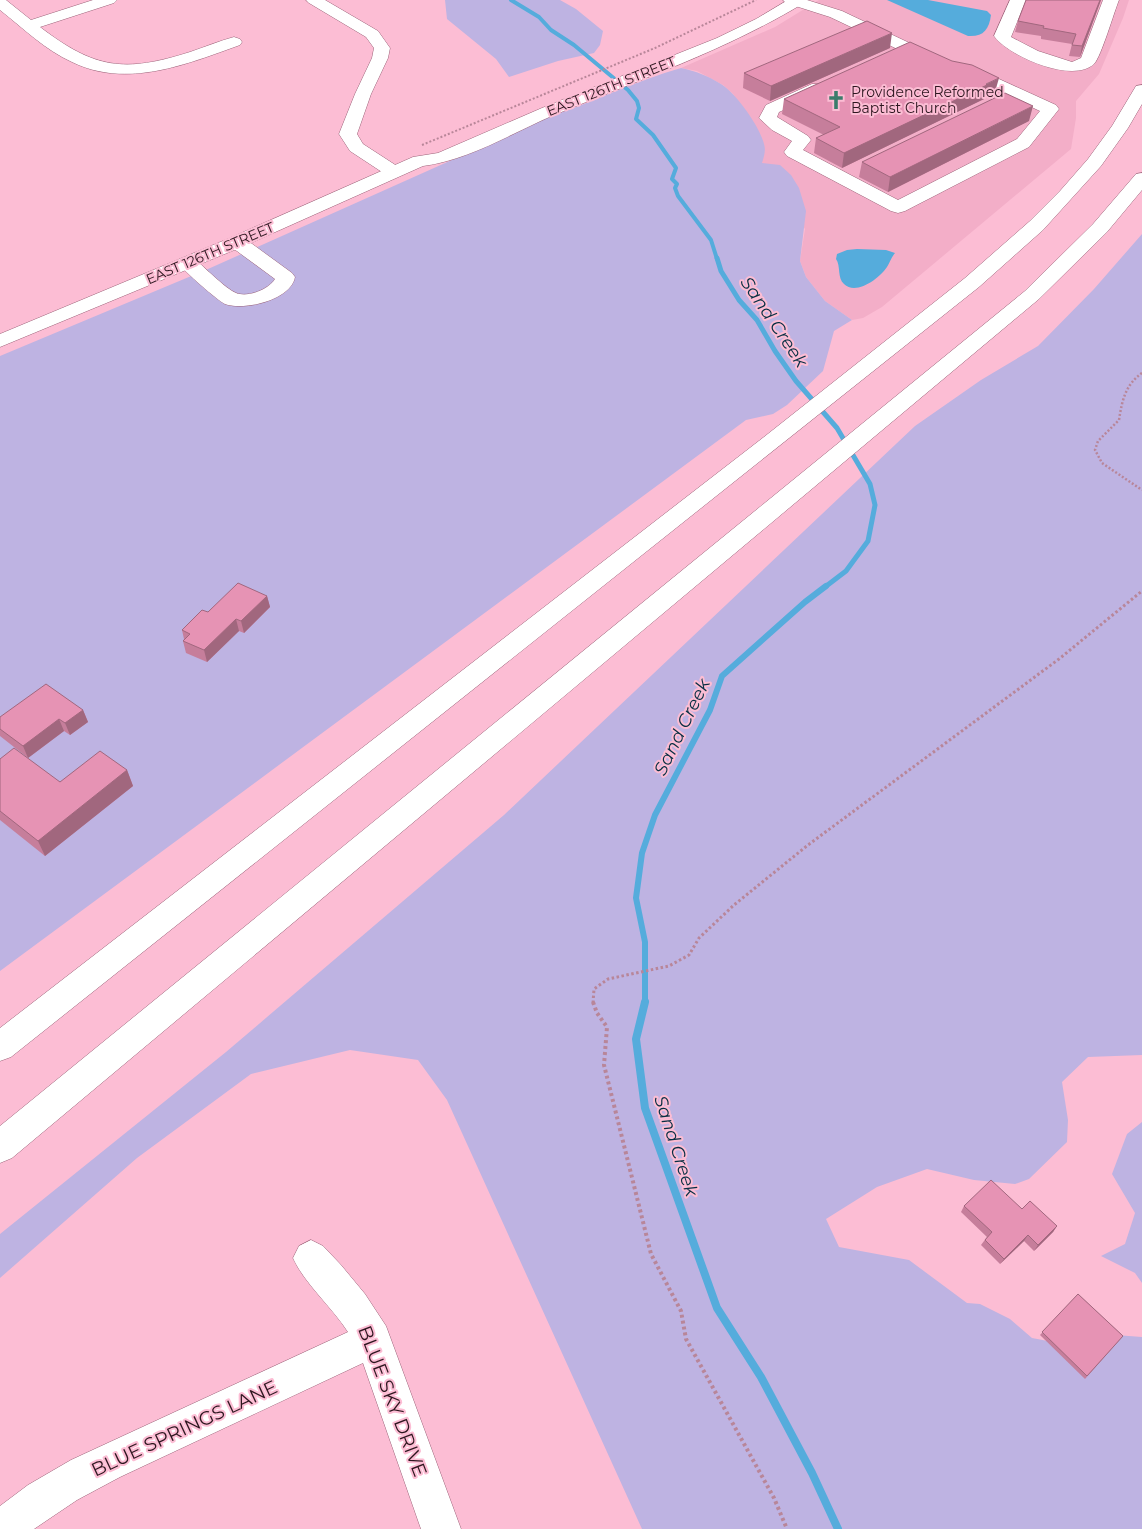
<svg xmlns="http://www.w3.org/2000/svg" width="1142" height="1529" font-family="Montserrat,sans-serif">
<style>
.built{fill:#f3aec8}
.green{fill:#beb3e2}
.water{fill:#55acdc}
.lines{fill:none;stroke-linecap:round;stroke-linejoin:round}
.stream-far3{stroke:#55acdc;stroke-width:4}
.stream-far2{stroke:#55acdc;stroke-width:5}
.stream-far1{stroke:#55acdc;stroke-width:6}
.stream{stroke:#55acdc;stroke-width:8}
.minor-casing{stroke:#9b6379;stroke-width:1}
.major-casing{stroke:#9b6379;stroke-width:1}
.highway-casing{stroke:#9b6379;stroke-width:1}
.path-far3{stroke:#b88699;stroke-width:2;stroke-dasharray:2 2;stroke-linecap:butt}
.path-far2{stroke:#b88699;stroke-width:2.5;stroke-dasharray:2 2;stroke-linecap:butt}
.path-far1{stroke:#b88699;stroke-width:3;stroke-dasharray:2.5 2.5;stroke-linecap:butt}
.path{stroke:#b88699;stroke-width:4;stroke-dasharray:3 3;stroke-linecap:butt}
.minor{fill:#fff;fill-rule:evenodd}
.major{fill:#fff;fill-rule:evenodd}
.highway{fill:#fff;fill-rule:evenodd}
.wall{fill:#c67e9b}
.shaded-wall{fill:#a1677e}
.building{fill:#e693b4;stroke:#a1677e}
.labels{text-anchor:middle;stroke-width:4;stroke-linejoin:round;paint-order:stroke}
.far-street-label{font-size:14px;fill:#2d161f;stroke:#fcbdd4}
.far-poi-label{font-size:14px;fill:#2d161f;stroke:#fcbdd4;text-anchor:start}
.water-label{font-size:18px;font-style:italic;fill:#062e42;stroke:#fcbdd4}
.near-street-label{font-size:19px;fill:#2d161f;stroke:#fcbdd4}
</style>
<rect width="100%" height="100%" fill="#fcbdd4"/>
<polygon class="built" points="819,0 1129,0 1123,18 1099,74 1076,101 1076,118 1071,149 882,307 863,318 852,320 825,301 806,277 800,261 805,229 761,163 742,107 733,94 723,85 697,71 681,68 775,27"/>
<g class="green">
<polygon points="445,0 560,0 576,9 603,31 600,45 594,53 558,61 509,77 496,59 447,19"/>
<path d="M681,68C696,71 708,76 721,84C736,93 760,127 764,144C766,150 764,157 762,163L780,165L791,175L799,188L806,211L800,261L806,277L825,301L852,320L834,331L823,371L787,405L773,414L746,420L0,971V356L208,269L546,118C591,103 635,81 681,68Z"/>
<polygon points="1142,234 1142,1055 1088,1057 1062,1082 1068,1120 1067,1142 1029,1179 1015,1184 974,1180 927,1169 877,1187 826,1219 839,1247 909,1260 967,1303 980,1304 1010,1319 1032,1338 1069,1345 1089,1333 1142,1337 1142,1529 642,1529 447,1100 418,1060 350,1050 251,1074 137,1158 0,1278 0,1234 226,1052 504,815 915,426 981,380 1038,346 1094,289"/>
<polygon points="1142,1122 1142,1283 1135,1273 1101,1256 1125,1244 1135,1213 1112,1174 1127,1134"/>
</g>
<g class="water">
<path d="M887,0H928L987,11L991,15C989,30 983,37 968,36Z"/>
<path d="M857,249L886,250L895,253C891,258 890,262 887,267C880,278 856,296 844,284C837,278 841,266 836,259L837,254L847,250Z"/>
</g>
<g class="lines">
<polyline class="stream-far3" points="511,0 539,17 551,30 574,45 628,90 637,101 639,108 636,119 653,135 676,168 672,179 677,184 675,188 678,196 711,240 717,259"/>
<polyline class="stream-far2" points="717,258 721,271 739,300 757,320 775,351 796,381 837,428 870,484 875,505 868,541 846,571 825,587"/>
<polyline class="stream-far1" points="645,1003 645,942 636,898 642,853 655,815 710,710 722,676 805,602 826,586"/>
<polyline class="stream" points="645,1002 636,1039 645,1108 717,1308 761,1377 812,1473 838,1529"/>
<g class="minor-casing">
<g id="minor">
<path d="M0,0H6L31,20L93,0H117L114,3L40,27C95,69 124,73 190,52C205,47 219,41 234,37L240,39L242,42L240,45C187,64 127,89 72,62C45,50 23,28 0,10Z"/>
<polygon points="306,0 325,0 378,31 390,48 388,58 371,94 357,134 363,144 400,168 403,172 400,176 394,177 388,176 350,151 339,134 355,94 372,58 374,48 366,37 309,3"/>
<polygon points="783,0 807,0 842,11 960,67 977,69 1056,105 1059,109 1029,147 905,211 898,213 891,211 787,156 784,152 792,141 772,130 759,118 766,105 812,84 824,84 826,88 824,92 779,112 777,117 808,136 811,140 803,150 898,200 1017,139 1040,111 967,77 950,74 830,17 786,3"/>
<path d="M1010,0H1026L1011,37L1038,51L1072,62L1081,58L1103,0H1119C1114,12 1101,57 1094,64C1073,84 1008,56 994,36Z"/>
<path d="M237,236L244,238L292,273L295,277C291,300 244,311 225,304C217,300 184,271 178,263L181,259L188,257L195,259C204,267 226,289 236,293C248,298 269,289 275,279L230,246L227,242L230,238Z"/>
<path d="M311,1240L323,1246L341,1265L365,1294L386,1326L461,1529H421L363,1363L120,1477L77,1500L34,1529H0V1506L28,1485L71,1460L348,1332C332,1307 304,1283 293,1258L299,1246Z"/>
</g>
</g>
<g class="major-casing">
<path id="major" d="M788,0H807L804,3C726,50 639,80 554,115C512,133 469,160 423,166L244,246L0,347V334L230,238L413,157L438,153L542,108L717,38L756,19Z"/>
</g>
<g class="highway-casing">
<g id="highway">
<polygon points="1142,85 1142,104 1128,128 1101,166 1043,230 979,287 11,1057 0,1061 0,1028 764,437 965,278 1030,221 1060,191 1088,159 1112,126 1136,86"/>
<polygon points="1142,173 1142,190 1107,232 1039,299 12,1158 0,1163 0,1126 1025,291 1093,224 1136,174"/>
</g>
</g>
<polyline class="path-far3" points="422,145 655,48 756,0"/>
<path class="path-far2" d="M1142,373C1125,385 1122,401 1119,420L1098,441L1095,450L1102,463L1142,490"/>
<polyline class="path-far1" points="593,1003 594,989 608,979 669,966 689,955 699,938 734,905 808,845 1059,659 1142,591"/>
<polyline class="path" points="593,1002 597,1013 607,1027 604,1065 651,1254 681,1311 686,1339 774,1498 787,1529"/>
<use href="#minor" class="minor"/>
<use href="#major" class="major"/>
<use href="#highway" class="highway"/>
</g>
<g class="wall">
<polygon points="1026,0 1101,0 1080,57 1069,56 1072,44 1041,39 1041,36 1015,32 1018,21"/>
<polygon points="890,48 770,101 743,88 744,73"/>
<polygon points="995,92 984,98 984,99 842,168 814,153 816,138 824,135 782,114 784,99"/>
<polygon points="1029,121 888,192 859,177 862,162"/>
<polygon points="267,596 270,607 244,633 239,631 207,662 186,653 183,641 184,639 182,630 208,612"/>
<polygon points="83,710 88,722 70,735 64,731 28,758 0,736 0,717"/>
<polygon points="0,759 60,782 127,770 133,786 45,856 0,820"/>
<polygon points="964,1206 1022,1209 1057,1226 1053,1232 1034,1251 1024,1241 1000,1264 981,1245 987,1237 961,1212"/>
<polygon points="1078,1294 1123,1336 1085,1379 1040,1335"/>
</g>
<g class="shaded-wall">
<polygon points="1100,0 1101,0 1080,57 1082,46"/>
<polygon points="892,33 890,48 770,101 771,86"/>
<polygon points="999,78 995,92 984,98 984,99 842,168 844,153"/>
<polygon points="1033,106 1029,121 888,192 890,177"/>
<polygon points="267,596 270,607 244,633 241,621"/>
<polygon points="236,619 239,631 207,662 204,650"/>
<polygon points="83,710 88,722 70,735 65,723"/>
<polygon points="59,719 64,731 28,758 23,746"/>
<polygon points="127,770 133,786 45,856 38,841"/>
<polygon points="1057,1226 1053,1232 1034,1251 1038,1245"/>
<polygon points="1028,1235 1024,1241 1000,1264 1004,1259"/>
</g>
<g class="building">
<polygon points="1026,0 1100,0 1082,46 1072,45 1076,34 1043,28 1044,26 1018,21"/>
<polygon points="867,21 892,33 771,86 744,73"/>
<polygon points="910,42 952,61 972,65 999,78 986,84 987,85 844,153 816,138 840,127 784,99"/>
<polygon points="1005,93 1033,106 890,177 862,162"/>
<polygon points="238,583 267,596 241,621 236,619 204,650 183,641 190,634 182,630 202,610 208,612"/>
<polygon points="46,684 83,710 65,723 59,719 23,746 0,729 0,717"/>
<polygon points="14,748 60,782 100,751 127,770 38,841 0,811 0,759"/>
<polygon points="991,1180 1022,1209 1030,1201 1057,1226 1038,1245 1028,1235 1004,1259 985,1240 992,1232 964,1206"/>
<polygon points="1078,1294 1123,1336 1087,1376 1042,1332"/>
</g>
<defs>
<g id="church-bare" transform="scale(1.5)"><path d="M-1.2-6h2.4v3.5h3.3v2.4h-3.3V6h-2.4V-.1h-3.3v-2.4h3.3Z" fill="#3b7c6b" stroke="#fcbdd4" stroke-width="2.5" paint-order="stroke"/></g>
</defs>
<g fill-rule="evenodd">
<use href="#church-bare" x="836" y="100"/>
</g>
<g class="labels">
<g class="far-street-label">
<text transform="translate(611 86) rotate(-22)" y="5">EAST 126TH STREET</text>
<text transform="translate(210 253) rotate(-23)" y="5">EAST 126TH STREET</text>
</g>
<g class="far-poi-label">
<text x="851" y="97">Providence Reformed<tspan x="851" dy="16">Baptist Church</tspan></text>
</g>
<g class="water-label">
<text transform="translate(774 322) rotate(56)" y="6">Sand Creek</text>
<text transform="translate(682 727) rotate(-64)" y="6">Sand Creek</text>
<text transform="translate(676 1146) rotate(72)" y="6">Sand Creek</text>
</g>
<g class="near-street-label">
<text transform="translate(393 1401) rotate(69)" y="7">BLUE SKY DRIVE</text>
<text transform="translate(184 1428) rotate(-25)" y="7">BLUE SPRINGS LANE</text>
</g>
</g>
</svg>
